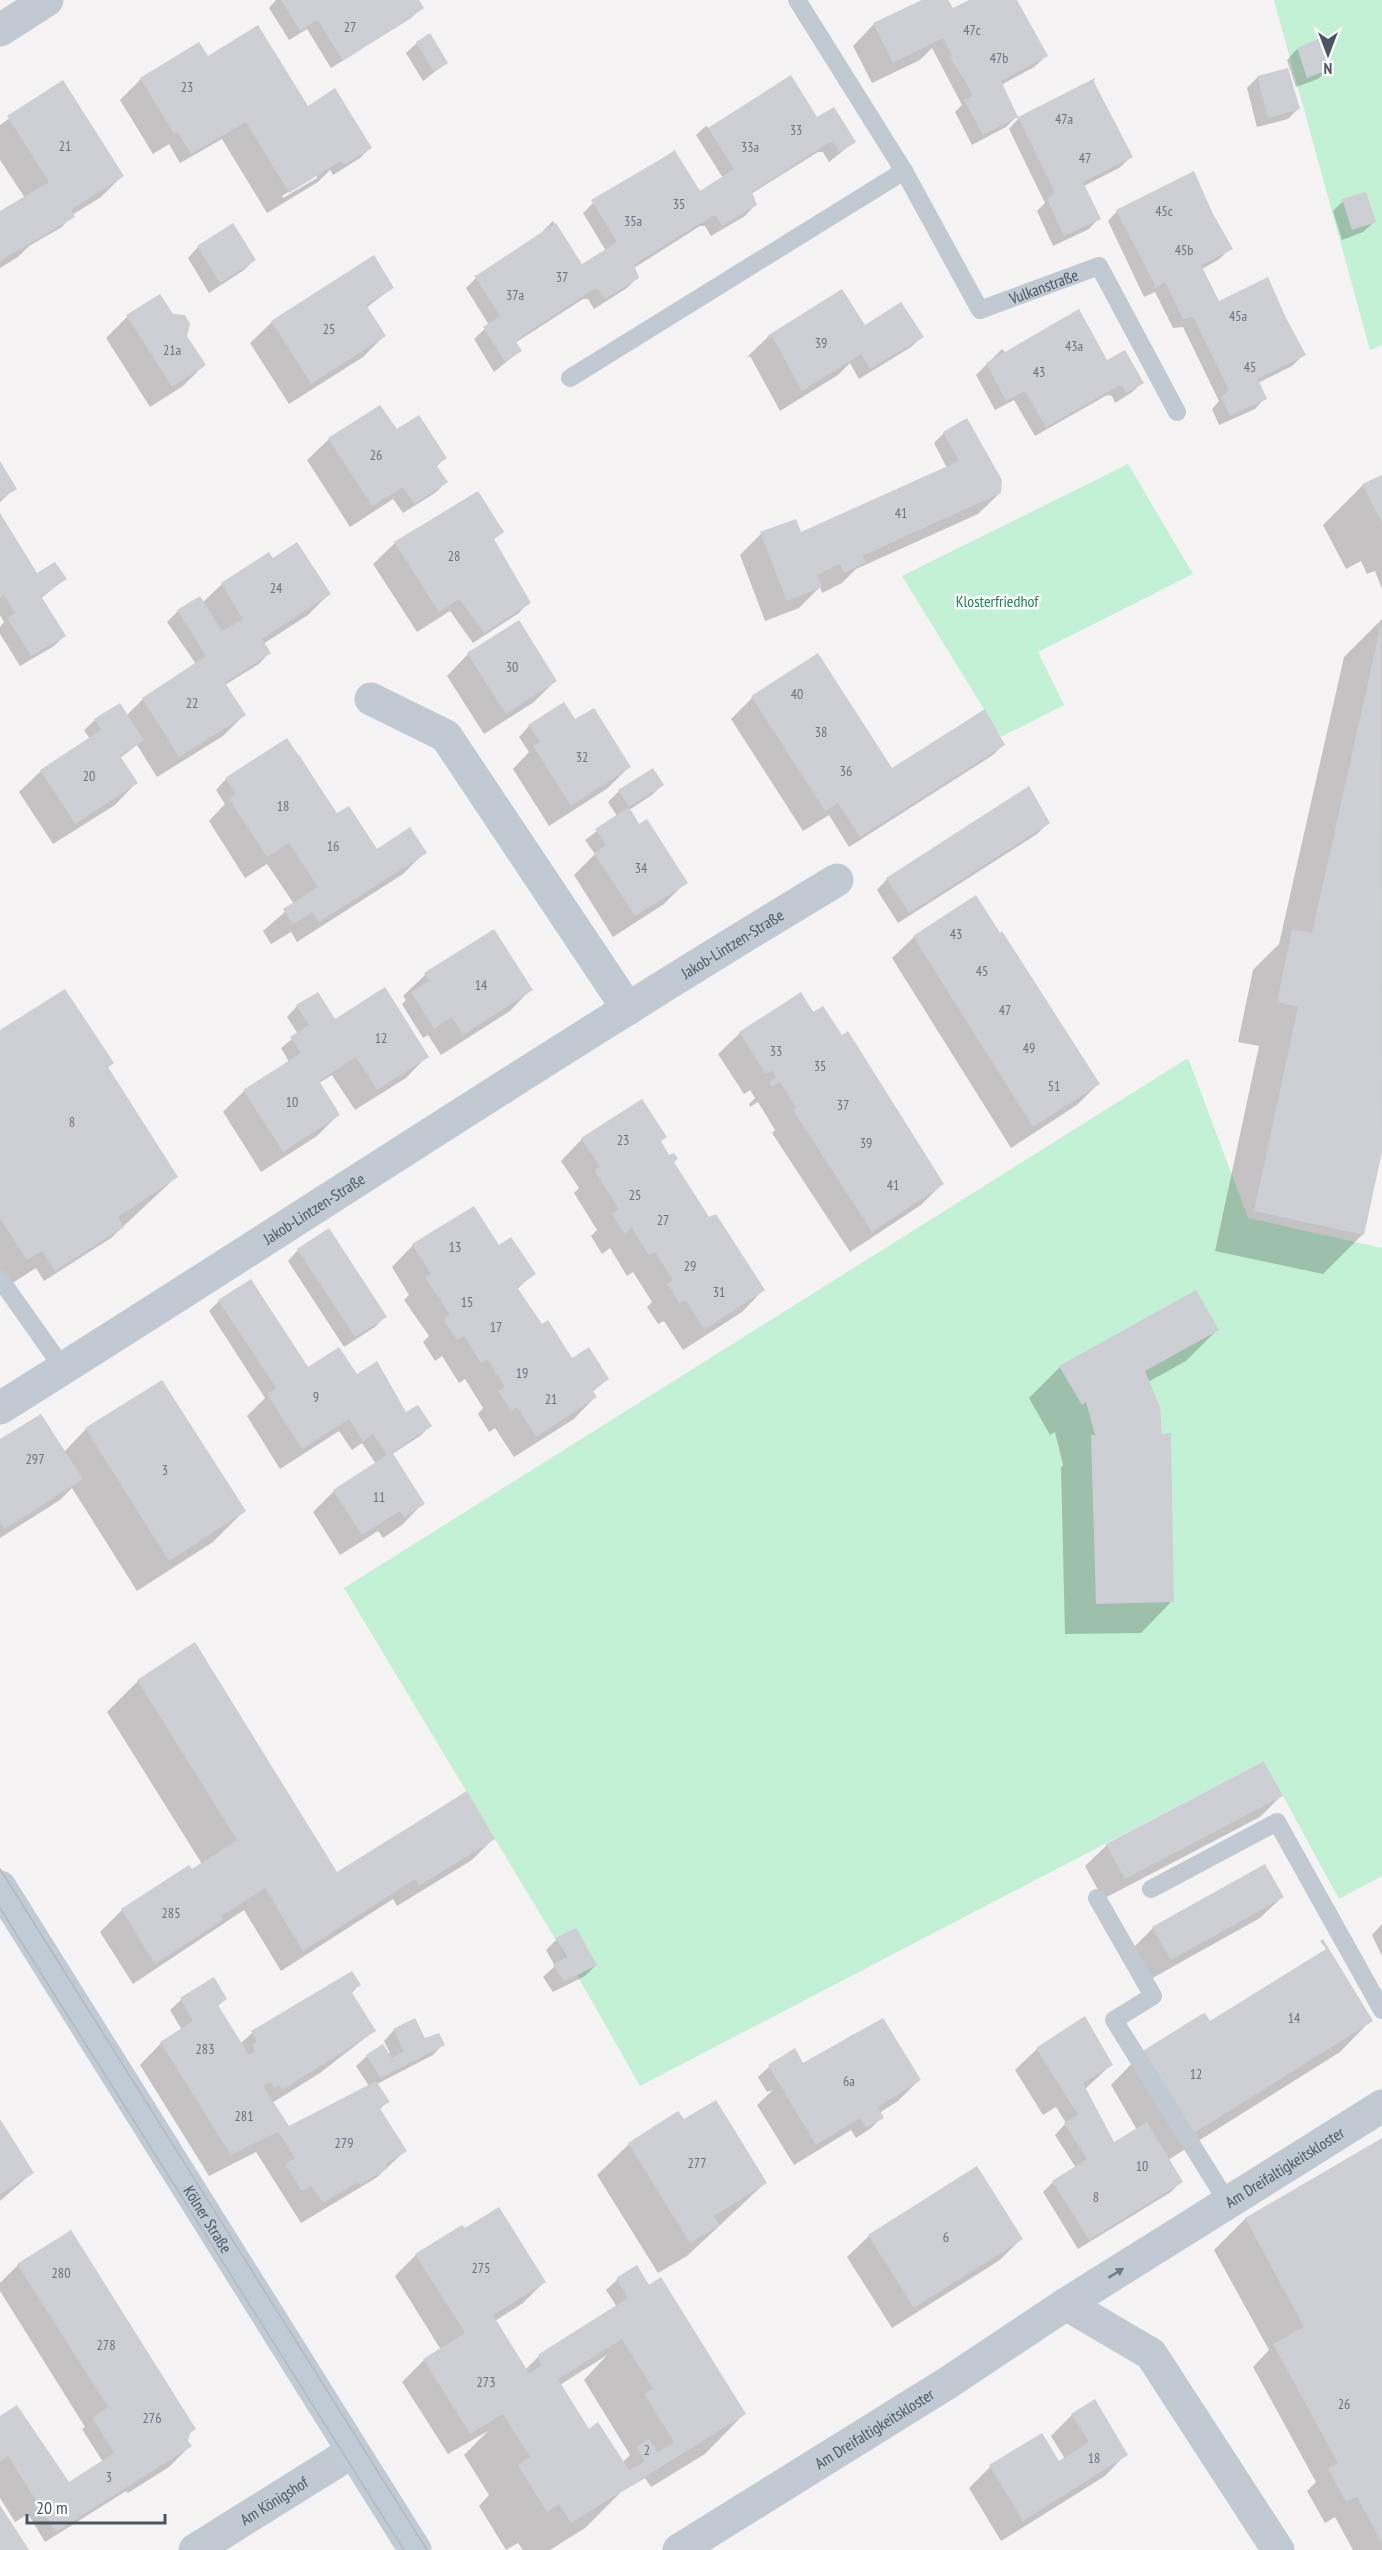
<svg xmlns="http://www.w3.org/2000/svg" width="1382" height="2550" font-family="'PT Sans Narrow',sans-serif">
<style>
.green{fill:#c3f1d5}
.shadow{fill:#0003;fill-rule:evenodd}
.building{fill:#cdcfd5;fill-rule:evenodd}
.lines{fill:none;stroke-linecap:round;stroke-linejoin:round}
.service{stroke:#c1cad2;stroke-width:18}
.minor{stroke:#c1cad2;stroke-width:33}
.secondary{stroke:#c1cbd6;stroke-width:33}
.tram{stroke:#b5b8bd;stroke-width:1.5}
.oneway{fill:#6e7983}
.labels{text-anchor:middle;stroke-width:5;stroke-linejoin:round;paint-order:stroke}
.number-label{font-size:14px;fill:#6b747e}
.street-label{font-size:16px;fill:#4a5661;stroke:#fff}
.park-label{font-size:16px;fill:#17864f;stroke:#fff}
</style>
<rect width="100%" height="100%" fill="#f5f3f3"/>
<g class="green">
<polygon points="1274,0 1382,0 1382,345 1370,350"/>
<polygon points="1128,464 1193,574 1038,652 1064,705 1001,737 902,576"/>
<polygon points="1188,1058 1248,1218 1382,1248 1382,1876 1339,1899 1264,1761 640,2086 577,1975 344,1588"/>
</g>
<g class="shadow">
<polygon points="276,0 417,0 422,8 411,18 331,68 307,29 289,40 269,8"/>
<polygon points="926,0 947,0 946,13 972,0 1015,0 1045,57 1034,67 1001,85 1016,117 1006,127 972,145 955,112 962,105 932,48 920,60 872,83 853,46 874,24"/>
<polygon points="417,43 446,63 423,81 406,53"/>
<polygon points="1297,49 1329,69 1318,79 1296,87 1287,60"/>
<path d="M208,58L307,108L370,148L360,158L333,175L330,170L318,182L267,213L222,139L180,163L169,144L153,154L120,100L141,79ZM317,174V178L283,198L282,196Z"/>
<polygon points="1287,70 1298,109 1288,119 1257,127 1247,88 1257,78"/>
<polygon points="62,82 122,176 101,197 72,215 62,227 29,246 18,257 0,268 0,213 25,198 0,160 0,125"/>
<polygon points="1019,118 1130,158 1119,168 1084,186 1099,218 1089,229 1053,246 1037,211 1045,203 1009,129"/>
<polygon points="817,119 854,142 829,162 823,152 818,152 751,194 755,205 745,216 711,236 705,226 700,226 634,268 638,277 627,288 594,309 588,299 583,299 515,343 520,351 494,372 474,339 489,325 466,288 476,278 544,235 543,231 553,221 581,266 606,251 583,213 593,203 674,151 699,193 723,178 696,135 706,126 712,130"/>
<polygon points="1343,201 1374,222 1363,232 1342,240 1333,211"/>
<polygon points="1118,210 1229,250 1218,260 1202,269 1219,303 1303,355 1292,366 1258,383 1265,398 1255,409 1219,425 1212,409 1219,401 1183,327 1173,328 1155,292 1144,297 1108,221"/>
<polygon points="198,247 254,260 244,270 209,293 188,258"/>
<polygon points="392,288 366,308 384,336 363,357 289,404 250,343 272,322"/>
<polygon points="841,291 864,327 922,337 911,347 859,379 850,363 838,375 780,411 750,356 746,358 768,337"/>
<polygon points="160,296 204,365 183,386 150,407 106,338 127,317"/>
<polygon points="1002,349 1007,354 1107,362 1142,383 1131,393 1115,403 1112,396 1107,395 1035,436 1014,400 995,410 976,375"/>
<polygon points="396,432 445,458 436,467 446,482 435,493 403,513 393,499 350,527 307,460 329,439"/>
<polygon points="944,433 1000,493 978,514 856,569 842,583 822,593 820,587 799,608 765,621 740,555 761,534 800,535 947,468 934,443"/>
<polygon points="0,464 15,488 0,502"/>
<polygon points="1382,477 1382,589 1375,571 1367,574 1361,561 1346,569 1323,525 1363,485"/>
<polygon points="477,493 502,532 493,540 529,602 519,613 473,643 450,611 417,632 373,564 395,543"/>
<polygon points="0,516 37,575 65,579 41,598 65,635 54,646 20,666 0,634 0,627 4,622 0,615"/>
<polygon points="272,560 329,594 308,615 263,644 269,653 259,664 225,685 244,715 223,736 157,777 137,745 120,758 136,783 115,805 53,844 19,792 41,771 90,739 84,730 95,720 126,716 143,699 196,664 167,622 178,611 199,598 202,603 222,584"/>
<polygon points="1382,619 1382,1145 1363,1234 1323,1274 1215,1251 1259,1046 1238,1042 1253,970 1279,944 1344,657"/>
<polygon points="468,654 555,681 534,702 484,734 447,676"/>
<polygon points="752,698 892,770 1003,745 993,755 849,847 829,815 803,831 731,719"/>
<polygon points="573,719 629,767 608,788 549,826 513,769 529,752 519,737 529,726"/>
<polygon points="299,755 337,815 376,851 425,852 403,874 297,942 291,932 271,944 263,931 294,904 267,864 245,878 209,821 225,804 216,790 226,779 290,761"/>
<polygon points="653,770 662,785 652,795 629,810 638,826 686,882 664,904 613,937 574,875 595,854 585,840 617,816 608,802 619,791"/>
<polygon points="1048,823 1037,834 898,923 877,890 887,879"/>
<polygon points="493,931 531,989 510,1011 441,1055 428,1035 423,1038 402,1004 406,1000 403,996 425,975"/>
<polygon points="1000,935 1098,1084 1077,1105 1011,1148 892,958 914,937"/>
<polygon points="800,994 942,1184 921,1205 850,1252 772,1133 775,1130 758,1102 750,1107 749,1104 755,1098 750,1090 744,1094 718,1054 740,1033"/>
<polygon points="297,1006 427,1056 406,1078 355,1110 332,1075 319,1083 338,1115 317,1136 261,1172 223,1112 244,1091 289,1062 281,1048 298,1034 287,1017"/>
<polygon points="0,1032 112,1063 107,1069 176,1177 111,1238 44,1281 36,1268 0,1291"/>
<polygon points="665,1137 660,1142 672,1162 709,1219 763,1290 742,1312 683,1350 664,1321 658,1324 647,1307 652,1302 633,1272 627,1276 610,1248 602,1254 591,1236 597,1230 574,1193 579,1188 561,1161 582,1139"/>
<polygon points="413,1245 497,1245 534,1274 517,1289 541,1326 572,1361 608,1379 592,1392 595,1397 574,1419 514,1457 495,1428 489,1432 478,1414 483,1408 465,1379 459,1383 442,1356 435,1361 423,1342 429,1336 404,1300 409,1295 392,1267"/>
<polygon points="298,1250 385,1316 375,1327 344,1347 288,1261"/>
<polygon points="219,1301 308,1369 356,1376 406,1414 430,1426 420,1436 392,1454 423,1503 402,1525 383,1538 378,1531 340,1555 313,1512 334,1491 376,1464 362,1443 352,1450 339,1431 280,1469 247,1416 265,1398 209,1311"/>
<polygon points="1217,1330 1186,1361 1148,1382 1172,1601 1141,1633 1065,1634 1061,1468 1063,1465 1055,1432 1050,1435 1029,1398 1060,1367"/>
<polygon points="86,1429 244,1511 213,1542 137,1591 72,1488 60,1500 0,1538 0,1441 64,1452"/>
<polygon points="138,1681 337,1874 493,1839 472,1860 397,1906 393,1899 281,1971 244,1910 133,1984 100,1932 122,1910 202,1864 107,1712"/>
<polygon points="1281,1796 1260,1817 1103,1899 1085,1866 1107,1845"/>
<polygon points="1282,1897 1260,1918 1149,1980 1132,1949 1153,1928"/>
<polygon points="1382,1924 1382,1956 1372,1935"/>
<polygon points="556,1940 596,1965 585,1976 553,1992 543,1977 555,1966 546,1950"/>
<polygon points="213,1979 225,1999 218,2006 240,2044 252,2033 359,1985 351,1994 374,2031 320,2073 272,2103 288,2128 369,2086 356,2066 367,2056 390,2053 384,2041 394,2030 443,2044 433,2055 377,2084 388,2101 379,2110 405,2151 376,2178 301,2223 256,2152 209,2176 140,2065 161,2043 182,2030 170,2010 181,2000"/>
<polygon points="1371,2020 1340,2052 1168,2160 1181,2181 1171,2192 1078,2249 1043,2192 1053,2182 1076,2168 1055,2135 1066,2123 1056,2107 1043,2115 1015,2070 1037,2049 1111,2065 1085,2089 1114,2144 1137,2130 1111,2085 1142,2053"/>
<polygon points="854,2034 919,2080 898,2101 879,2113 882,2117 871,2128 856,2138 851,2130 794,2165 757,2105 773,2090 767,2092 758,2077 769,2067 794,2050 803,2065"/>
<polygon points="678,2113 684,2121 765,2183 687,2256 658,2273 597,2175 629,2144"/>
<polygon points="0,2123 32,2173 0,2201"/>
<polygon points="1382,2139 1382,2550 1353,2550 1335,2517 1325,2523 1307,2491 1316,2482 1253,2367 1269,2350 1214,2250 1245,2219"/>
<polygon points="869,2236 1021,2239 1000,2260 892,2328 847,2257"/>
<path d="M416,2255L544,2282L523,2303L495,2321L525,2370L540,2355L617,2307L606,2290L617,2280L636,2267L744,2414L705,2454L651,2487L645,2478L621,2492L585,2528L550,2550H523L518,2543L506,2550L479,2506L489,2495L464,2455L488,2431L448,2454L402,2382L424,2360L441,2350L395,2276ZM607,2355L584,2380L630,2455L622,2463L589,2431L560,2385Z"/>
<polygon points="18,2265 189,2434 187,2441 190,2446 169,2467 128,2493 126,2491 45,2542 28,2514 15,2522 0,2498 0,2418 68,2484 103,2462 82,2429 85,2427 0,2291 0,2283"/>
<polygon points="1072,2415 1126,2454 1105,2476 1001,2541 969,2488 990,2467 1041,2435 1059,2463 1065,2459 1051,2436"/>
</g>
<g class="building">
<polygon points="281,0 419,0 424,8 343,61 318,20 300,31"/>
<polygon points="922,0 948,0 953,8 969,0 1017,0 1048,56 1001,81 1018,117 1095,78 1094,82 1133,157 1083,182 1101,219 1064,236 1047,199 1055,192 1019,119 1016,118 983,135 964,100 971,97 972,93 950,57 952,55 943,38 893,63 873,23"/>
<polygon points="258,25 308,106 335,88 372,148 344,165 341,161 289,193 246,122 191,154 178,132 174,134 140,78 199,42 208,56"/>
<polygon points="430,33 448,63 434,72 416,42"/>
<polygon points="1320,38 1330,69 1307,78 1297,48"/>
<polygon points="1288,68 1300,109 1268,118 1257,76"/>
<polygon points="791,75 817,117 834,107 856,142 839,152 834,142 830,142 752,192 757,205 722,226 716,216 712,216 673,240 634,265 639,278 605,299 598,289 594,289 518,339 516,342 522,351 505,362 483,327 500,316 474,275 477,275 556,223 582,264 617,242 591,200 673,152 674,149 700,191 734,169 708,128"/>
<polygon points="63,80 124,176 71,210 75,217 0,261 0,211 49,182 7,116"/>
<polygon points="1194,171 1212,212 1233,249 1201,265 1219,301 1268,277 1286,318 1306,355 1258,379 1267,399 1230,416 1221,397 1229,390 1193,317 1183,319 1165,282 1154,289 1155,285 1116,210"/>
<polygon points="1366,192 1376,222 1352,230 1342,199"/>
<polygon points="233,223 256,260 220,283 197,246"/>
<polygon points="374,255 394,288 366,305 386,336 311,384 271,321"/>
<polygon points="842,289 865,325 901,302 924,337 870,369 861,354 802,391 772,336 769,339 767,336"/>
<polygon points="160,294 173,314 185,315 190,324 187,336 206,365 172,387 126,315"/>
<polygon points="1079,309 1107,360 1125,350 1144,383 1126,393 1122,386 1118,386 1048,426 1047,429 1025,391 1006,401 986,363"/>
<polygon points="380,405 397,429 419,415 447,458 436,465 448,482 414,504 403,487 372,506 328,438"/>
<polygon points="967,418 1002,480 1001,493 862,556 866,562 844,573 840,564 817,575 822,587 787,601 760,532 796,519 801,532 959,461 943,432"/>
<polygon points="0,461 17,489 0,499"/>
<polygon points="1382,475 1382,523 1362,484"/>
<polygon points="478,491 504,532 494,539 531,603 484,633 459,599 439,612 394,542"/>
<polygon points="0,513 37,573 55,562 67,579 41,596 66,636 31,656 7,618 15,613 4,595 0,598"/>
<polygon points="297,542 331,594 262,639 271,653 225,683 246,715 179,757 142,698 206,656 177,610 200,596 222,631 243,619 221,583 269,552 273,558"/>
<polygon points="519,620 557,681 506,714 467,653"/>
<polygon points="1381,624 1382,1152 1364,1235 1254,1211 1298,1007 1277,1002 1292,929 1312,933"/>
<polygon points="818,653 892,768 985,709 1005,745 860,837 838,803 825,811 751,696"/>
<polygon points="564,702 575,719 594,708 631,767 571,806 533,746 540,742 528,725"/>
<polygon points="120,703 144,740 120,756 138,783 75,824 40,770 101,730 94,719"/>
<polygon points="287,738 337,813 349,806 377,849 410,827 427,853 319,922 312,912 293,924 283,909 318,887 289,843 267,857 229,799 236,794 225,778"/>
<polygon points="653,768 664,785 629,807 639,824 647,819 688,883 635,916 594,853 606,845 595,829 629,807 618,790"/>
<polygon points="1029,786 1050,823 909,913 886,878"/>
<polygon points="976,895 1000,933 1002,931 1100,1084 1033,1127 913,936"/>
<polygon points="494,929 533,990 463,1035 452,1017 434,1029 411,992 429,981 424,973"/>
<polygon points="385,987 429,1057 377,1090 356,1057 319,1081 340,1115 283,1152 243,1090 301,1053 290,1037 309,1025 296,1005 318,992 335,1019"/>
<polygon points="65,989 114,1063 108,1067 178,1177 118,1217 124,1227 55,1271 42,1251 27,1260 0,1219 0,1030"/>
<polygon points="801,992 813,1012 823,1006 842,1035 848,1031 944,1184 872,1232 793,1110 796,1108 780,1082 772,1087 769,1082 776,1077 772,1070 766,1074 739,1032"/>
<polygon points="642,1099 667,1137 661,1141 669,1155 674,1153 678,1159 674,1162 709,1217 716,1214 765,1290 704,1330 686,1300 680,1304 667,1284 673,1280 655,1252 649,1256 632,1228 624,1234 612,1214 619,1209 594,1170 600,1167 581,1138"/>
<polygon points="474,1206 499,1245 511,1237 536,1274 517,1287 542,1324 548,1320 572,1358 589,1347 609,1379 592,1390 597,1397 536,1437 517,1407 511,1411 498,1391 505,1387 487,1359 481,1363 464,1336 457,1340 443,1320 450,1315 425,1277 431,1274 412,1244"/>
<polygon points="329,1228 387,1317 355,1337 297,1249"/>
<polygon points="251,1279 308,1367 339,1347 357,1374 377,1361 406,1412 418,1405 432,1426 392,1452 425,1504 404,1517 400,1511 362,1535 333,1490 387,1455 373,1434 363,1441 349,1419 302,1449 267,1394 276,1388 218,1300"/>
<polygon points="1196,1290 1219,1330 1145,1371 1160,1407 1162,1434 1171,1433 1174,1602 1096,1604 1091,1435 1095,1435 1086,1402 1082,1405 1059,1366"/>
<polygon points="162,1380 246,1511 169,1561 85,1428"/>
<polygon points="41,1414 83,1479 5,1529 0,1522 0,1439"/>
<polygon points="195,1642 337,1872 467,1791 495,1839 419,1886 415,1879 303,1951 265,1888 221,1916 223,1920 155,1964 121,1909 189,1865 192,1869 237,1840 137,1680"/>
<polygon points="1264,1761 1283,1796 1125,1879 1106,1844"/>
<polygon points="1265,1864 1284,1897 1171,1960 1152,1927"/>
<polygon points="576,1928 597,1965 564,1982 553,1965 567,1957 555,1938"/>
<polygon points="1323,1939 1373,2021 1191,2135 1141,2052 1202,2014 1205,2013 1210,2021 1326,1949 1320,1941"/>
<polygon points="352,1971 361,1985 351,1991 376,2031 282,2090 279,2085 274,2088 270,2082 263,2086 289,2126 376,2081 390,2102 379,2107 407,2151 386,2164 388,2168 360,2185 358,2182 323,2203 311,2185 302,2191 285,2164 295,2158 278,2132 231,2155 160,2042 193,2021 180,1998 214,1977 227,1999 218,2005 249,2055 255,2051 252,2045 257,2041 251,2031"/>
<polygon points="1085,2016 1113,2065 1083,2083 1114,2142 1147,2122 1183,2182 1089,2240 1052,2181 1087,2159 1064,2123 1078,2115 1036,2048"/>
<polygon points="415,2018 425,2038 439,2033 445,2045 381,2078 366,2055 383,2044 392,2058 404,2051 393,2029"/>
<polygon points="883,2018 921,2080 878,2107 884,2118 866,2128 860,2118 816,2145 768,2065 795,2048 803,2063"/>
<polygon points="716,2100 767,2183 714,2216 720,2225 690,2243 628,2143 678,2111 684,2119"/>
<polygon points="0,2119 34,2173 0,2194"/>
<polygon points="1382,2138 1382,2543 1357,2497 1346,2502 1328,2469 1338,2463 1273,2344 1304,2327 1245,2218"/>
<polygon points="977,2166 1023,2239 914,2308 868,2235"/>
<path d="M499,2207L546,2282L493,2315L529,2373L542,2365L538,2359L539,2354L628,2298L616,2278L637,2265L649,2285L661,2277L746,2414L571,2523L559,2504L547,2512L518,2465L530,2457L503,2414L470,2434L423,2359L465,2333L415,2254L462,2225L465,2228ZM622,2339L653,2389L644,2394L674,2442L658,2452L649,2439L636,2447L645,2461L629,2470L598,2422L589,2429L558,2379Z"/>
<polygon points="71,2230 196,2429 190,2433 188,2441 192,2446 56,2532 8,2456 0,2461 0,2416 17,2405 69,2482 114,2453 92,2418 108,2407 17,2264"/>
<polygon points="1095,2399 1128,2455 1023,2521 989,2465 1042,2433 1059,2461 1089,2442 1071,2414"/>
<polygon points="0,2505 29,2550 0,2550"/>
</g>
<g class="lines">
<g class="service">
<path id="s1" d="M797,0L904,171L980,310L1099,266L1177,412"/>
<polyline points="570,378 904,171"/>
<polyline points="0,1279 63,1368"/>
<polyline points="1151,1889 1277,1822 1382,2010"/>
<polyline points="1097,1898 1153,1996 1114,2020 1228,2203"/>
</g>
<g class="minor">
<polyline points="0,30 47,0"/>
<polyline points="371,699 446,736 628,1009"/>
<path id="s2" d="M0,1408C280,1233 554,1050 837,880"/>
<path id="s3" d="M1066,2304L1382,2106"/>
<path id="s4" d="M195,2550L352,2452"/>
<path id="s5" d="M679,2550L949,2382L1066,2304L1151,2354L1278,2550"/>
</g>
<path class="secondary" id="s6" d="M0,1887L415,2550"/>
<g class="tram">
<polyline points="0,1869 427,2550"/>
<polyline points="0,1908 404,2550"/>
</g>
</g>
<defs><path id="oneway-solid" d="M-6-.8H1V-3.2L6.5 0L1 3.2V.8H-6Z" transform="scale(1.5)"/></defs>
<use class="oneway" href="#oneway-solid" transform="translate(1116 2273) rotate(-32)"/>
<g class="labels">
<g class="number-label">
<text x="350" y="32">27</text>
<text x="972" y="35">47c</text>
<text x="999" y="63">47b</text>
<text x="187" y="92">23</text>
<text x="1064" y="124">47a</text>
<text x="796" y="135">33</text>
<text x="65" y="151">21</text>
<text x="750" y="152">33a</text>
<text x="1085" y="163">47</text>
<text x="679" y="209">35</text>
<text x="1164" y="216">45c</text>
<text x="633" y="226">35a</text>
<text x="1184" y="255">45b</text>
<text x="562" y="282">37</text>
<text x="515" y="300">37a</text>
<text x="1238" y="321">45a</text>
<text x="329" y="334">25</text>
<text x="821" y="348">39</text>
<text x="1074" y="351">43a</text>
<text x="172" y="355">21a</text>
<text x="1250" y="372">45</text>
<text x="1039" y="377">43</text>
<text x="376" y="460">26</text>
<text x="901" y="518">41</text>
<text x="454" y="561">28</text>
<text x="276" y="593">24</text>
<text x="512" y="672">30</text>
<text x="797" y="699">40</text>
<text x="192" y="708">22</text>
<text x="821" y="737">38</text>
<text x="582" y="762">32</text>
<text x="846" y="776">36</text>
<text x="89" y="781">20</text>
<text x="283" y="811">18</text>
<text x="333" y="851">16</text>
<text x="641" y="873">34</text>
<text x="956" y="939">43</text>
<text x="982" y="976">45</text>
<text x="481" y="990">14</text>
<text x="1005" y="1015">47</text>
<text x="381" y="1043">12</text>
<text x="1029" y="1053">49</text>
<text x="776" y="1056">33</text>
<text x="820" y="1071">35</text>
<text x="1054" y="1091">51</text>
<text x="292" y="1107">10</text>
<text x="843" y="1110">37</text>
<text x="72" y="1127">8</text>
<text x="623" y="1145">23</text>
<text x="866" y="1148">39</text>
<text x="893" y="1190">41</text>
<text x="635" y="1200">25</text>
<text x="663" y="1225">27</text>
<text x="455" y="1252">13</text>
<text x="690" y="1271">29</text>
<text x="719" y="1297">31</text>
<text x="467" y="1307">15</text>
<text x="496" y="1332">17</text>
<text x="522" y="1378">19</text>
<text x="316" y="1402">9</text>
<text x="551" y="1404">21</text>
<text x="35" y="1464">297</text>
<text x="165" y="1475">3</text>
<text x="379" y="1502">11</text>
<text x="171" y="1918">285</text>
<text x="1294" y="2023">14</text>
<text x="205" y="2054">283</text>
<text x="1196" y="2079">12</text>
<text x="849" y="2086">6a</text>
<text x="244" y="2121">281</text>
<text x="344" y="2148">279</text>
<text x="697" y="2168">277</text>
<text x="1142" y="2171">10</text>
<text x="1096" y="2202">8</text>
<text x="946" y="2242">6</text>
<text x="481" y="2273">275</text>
<text x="61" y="2278">280</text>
<text x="106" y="2350">278</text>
<text x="486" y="2387">273</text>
<text x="1344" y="2409">26</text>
<text x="152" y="2423">276</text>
<text x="647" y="2455">2</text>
<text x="1094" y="2463">18</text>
<text x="109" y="2482">3</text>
</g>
<g class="street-label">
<text dy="6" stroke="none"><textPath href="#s1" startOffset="428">Vulkanstraße</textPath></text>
<text dy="6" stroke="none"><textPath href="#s2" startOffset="867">Jakob-Lintzen-Straße</textPath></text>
<text dy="6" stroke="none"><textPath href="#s2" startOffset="372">Jakob-Lintzen-Straße</textPath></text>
<text dy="6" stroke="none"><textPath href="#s3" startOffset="258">Am Dreifaltigkeitskloster</textPath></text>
<text dy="6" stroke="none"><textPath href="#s6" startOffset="392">Kölner Straße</textPath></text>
<text dy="6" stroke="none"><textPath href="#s5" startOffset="230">Am Dreifaltigkeitskloster</textPath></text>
<text dy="6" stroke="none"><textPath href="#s4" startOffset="93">Am Königshof</textPath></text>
</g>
<g class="park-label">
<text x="997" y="607">Klosterfriedhof</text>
</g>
</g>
<g transform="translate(1328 54) rotate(180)" stroke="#ffffff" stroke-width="4.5" paint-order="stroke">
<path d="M0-4.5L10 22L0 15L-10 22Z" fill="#4a5661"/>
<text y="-9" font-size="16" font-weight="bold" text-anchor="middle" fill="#4a5661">N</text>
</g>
<path d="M27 2514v9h138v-9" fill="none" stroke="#4a5661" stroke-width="3"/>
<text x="36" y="2514" font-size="18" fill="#4a5661" stroke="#ffffff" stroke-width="4.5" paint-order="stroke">20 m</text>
</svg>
